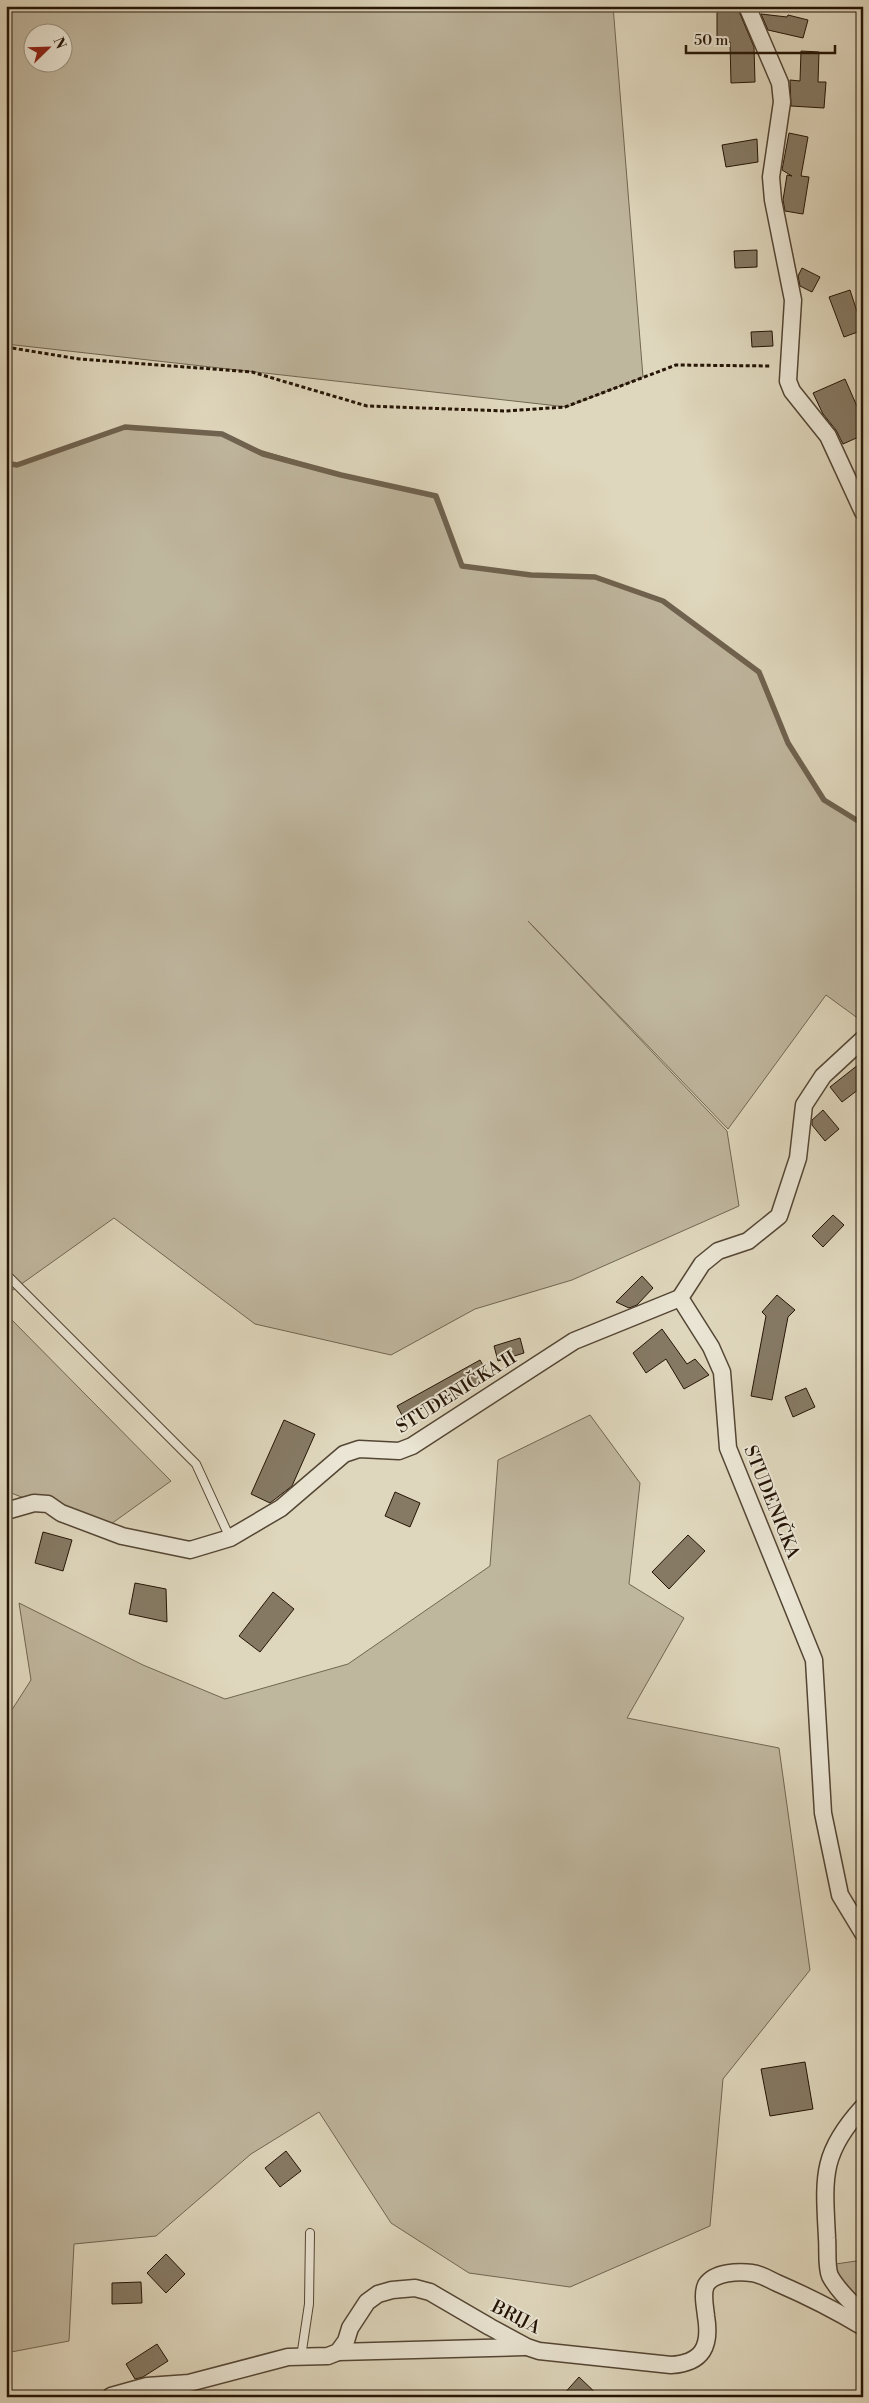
<svg xmlns="http://www.w3.org/2000/svg" width="869" height="2403" font-family="'Libre Bodoni',serif">
<style>
.green{fill:#bfb69e;stroke:#726652;fill-rule:evenodd}
.lines{fill:none;stroke-linecap:round;stroke-linejoin:round}
.stream{stroke:#6f624f;stroke-width:5.5}
.building{fill:#867a65;stroke:#251506}
.lane-casing{stroke:#544634;stroke-width:10}
.street-casing{stroke:#544634;stroke-width:19}
.path{stroke:#251506;stroke-width:3;stroke-dasharray:4 2.5;stroke-linecap:butt}
.lane{stroke:#eae5d4;stroke-width:8}
.street{stroke:#eae5d4;stroke-width:16}
.labels{text-anchor:middle;stroke-width:4;stroke-linejoin:round;paint-order:stroke}
.street-label{font-size:18px;fill:#251506;stroke:#eae5d4}
</style>
<rect width="100%" height="100%" fill="#dfd7bd"/>
<filter id="stains"><feTurbulence type="fractalNoise" baseFrequency=".004" numOctaves="4"/><feColorMatrix values="0 0 0 0 .2 0 0 0 0 .09 0 0 0 0 .02 0 0 0 .5 -.17"/></filter>
<radialGradient id="worn" r=".72"><stop offset=".6" stop-color="#630" stop-opacity="0"/><stop offset="1" stop-color="#630" stop-opacity=".3"/></radialGradient>
<g class="green">
<path d="M6,6H613L643,377L567,407L6,344ZM62,32V62H32V32Z"/>
<polygon points="119,429 222,434 246,446 344,475 433,496 462,566 538,575 597,577 663,601 759,672 784,733 824,800 863,824 863,1022 826,995 728,1129 528,921 727,1131 739,1206 572,1280 475,1309 391,1355 255,1324 114,1218 6,1295 6,464 20,464"/>
<polygon points="6,1314 171,1481 104,1529 6,1491"/>
<polygon points="590,1415 640,1483 629,1584 684,1618 627,1718 779,1748 810,1970 723,2079 710,2226 570,2287 469,2273 391,2223 319,2112 251,2154 156,2236 74,2244 69,2341 6,2353 6,1719 31,1680 19,1603 143,1665 225,1699 348,1664 490,1566 498,1460"/>
<polygon points="863,2260 863,2309 829,2265"/>
</g>
<g class="lines">
<polyline class="stream" points="6,463 17,465 125,427 222,434 263,454 341,475 436,496 462,566 531,575 595,577 663,601 759,672 788,743 824,800 863,824"/>
</g>
<g class="building">
<polygon points="717,9 738,9 754,47 755,82 731,83 730,42 717,43"/>
<polygon points="761,14 787,17 788,15 808,20 803,38 768,30"/>
<polygon points="801,51 819,52 818,82 826,82 824,108 791,106 790,80 800,81"/>
<polygon points="789,133 808,137 801,176 809,177 803,214 785,211 783,200 787,175 792,176 782,170"/>
<polygon points="757,139 758,162 726,167 722,145"/>
<polygon points="757,250 757,267 735,268 734,251"/>
<polygon points="802,268 820,277 812,292 800,286 798,276"/>
<polygon points="850,290 863,330 844,337 829,297"/>
<polygon points="772,331 773,346 752,347 751,332"/>
<polygon points="845,379 863,420 863,435 843,444 836,430 823,414 813,393"/>
<polygon points="863,1061 863,1086 842,1102 830,1087"/>
<polygon points="823,1110 839,1129 825,1141 812,1125 812,1120"/>
<polygon points="833,1215 844,1225 823,1247 812,1236"/>
<polygon points="642,1276 653,1288 637,1305 629,1308 616,1302"/>
<polygon points="777,1295 795,1310 788,1317 772,1400 751,1396 766,1316 762,1312"/>
<polygon points="662,1329 687,1364 695,1359 709,1375 684,1389 666,1359 646,1373 633,1353"/>
<polygon points="520,1338 524,1353 498,1361 494,1346"/>
<polygon points="480,1360 490,1378 456,1397 454,1393 403,1417 397,1406"/>
<polygon points="806,1388 815,1407 793,1417 785,1397"/>
<polygon points="284,1420 315,1434 292,1486 270,1503 251,1494"/>
<polygon points="395,1492 420,1503 410,1527 385,1516"/>
<polygon points="43,1532 72,1540 63,1571 35,1563"/>
<polygon points="688,1535 705,1551 669,1589 652,1572"/>
<polygon points="135,1583 166,1589 167,1622 129,1614"/>
<polygon points="273,1592 294,1609 260,1652 239,1636"/>
<polygon points="805,2062 813,2109 770,2116 761,2069"/>
<polygon points="286,2151 301,2171 280,2187 265,2168"/>
<polygon points="166,2254 185,2274 166,2293 147,2273"/>
<polygon points="141,2282 142,2303 112,2304 112,2283"/>
<polygon points="157,2344 168,2361 143,2377 135,2379 126,2364"/>
<polygon points="579,2377 600,2397 561,2397"/>
</g>
<g class="lines">
<g class="lane-casing">
<g id="lane">
<polyline points="6,1274 196,1464 230,1538"/>
<polyline points="301,2357 309,2304 310,2233"/>
</g>
</g>
<g class="street-casing">
<g id="street">
<polyline points="747,6 780,83 782,102 771,177 773,200 793,300 788,381 792,391 828,436 863,512"/>
<polyline points="863,1039 823,1076 804,1105 798,1158 779,1216 748,1241 718,1251 702,1264 680,1298 711,1347 722,1372 728,1448 814,1660 823,1813 840,1895 863,1933"/>
<polyline points="6,1511 34,1503 48,1504 61,1513 122,1536 190,1550 230,1538 281,1508 344,1454 359,1449 399,1451 412,1446 574,1341 680,1298"/>
<path d="M863,2107C820,2154 824,2178 827,2238C828,2249 826,2267 830,2276C838,2291 852,2303 863,2314"/>
<polyline points="338,2352 524,2347"/>
<path d="M111,2396L147,2386L189,2383L288,2357L328,2356L338,2352L346,2341L350,2328L367,2302L378,2294L392,2290L415,2288L430,2292L490,2327L527,2347L539,2351L671,2365C703,2363 711,2346 706,2316C705,2306 702,2294 706,2285C714,2272 739,2271 752,2273C761,2274 770,2280 777,2283C807,2296 835,2310 863,2327"/>
</g>
</g>
<polyline class="path" points="6,347 79,359 252,372 367,406 506,411 565,407 676,365 771,366"/>
<use href="#lane" class="lane"/>
<use href="#street" class="street"/>
</g>
<g class="labels">
<g class="street-label">
<text transform="translate(456 1392) rotate(-32)" y="6">STUDENIČKA II</text>
<text transform="translate(772 1502) rotate(68)" y="6">STUDENIČKA</text>
<text transform="translate(516 2317) rotate(27)" y="6">BRIJA</text>
</g>
</g>
<rect width="869" height="2403" fill="none" stroke="#dfd7bd" stroke-width="25"/>
<rect x="8" y="8" width="854" height="2388" fill="none" stroke="#251506" stroke-width="2.5"/>
<rect x="12" y="12" width="844" height="2378" fill="none" stroke="#251506"/>
<g transform="translate(48 48) rotate(67)"><circle r="24" fill="#eae5d4" stroke="#9b9282"/>
<path d="M0-4L9 19L0 12L-9 19Z" fill="#8f2418"/>
<text y="-8" font-size="14" font-weight="bold" text-anchor="middle" fill="#251506">N</text>
</g>
<path d="M686 45v8h149v-8" fill="none" stroke="#251506" stroke-width="2.5"/>
<text x="694" y="45" font-size="15" fill="#251506" stroke="#eae5d4" stroke-width="4" paint-order="stroke">50 m</text>
<rect width="100%" height="100%" filter="url(#stains)"/>
<rect width="100%" height="100%" fill="url(#worn)"/>
</svg>
